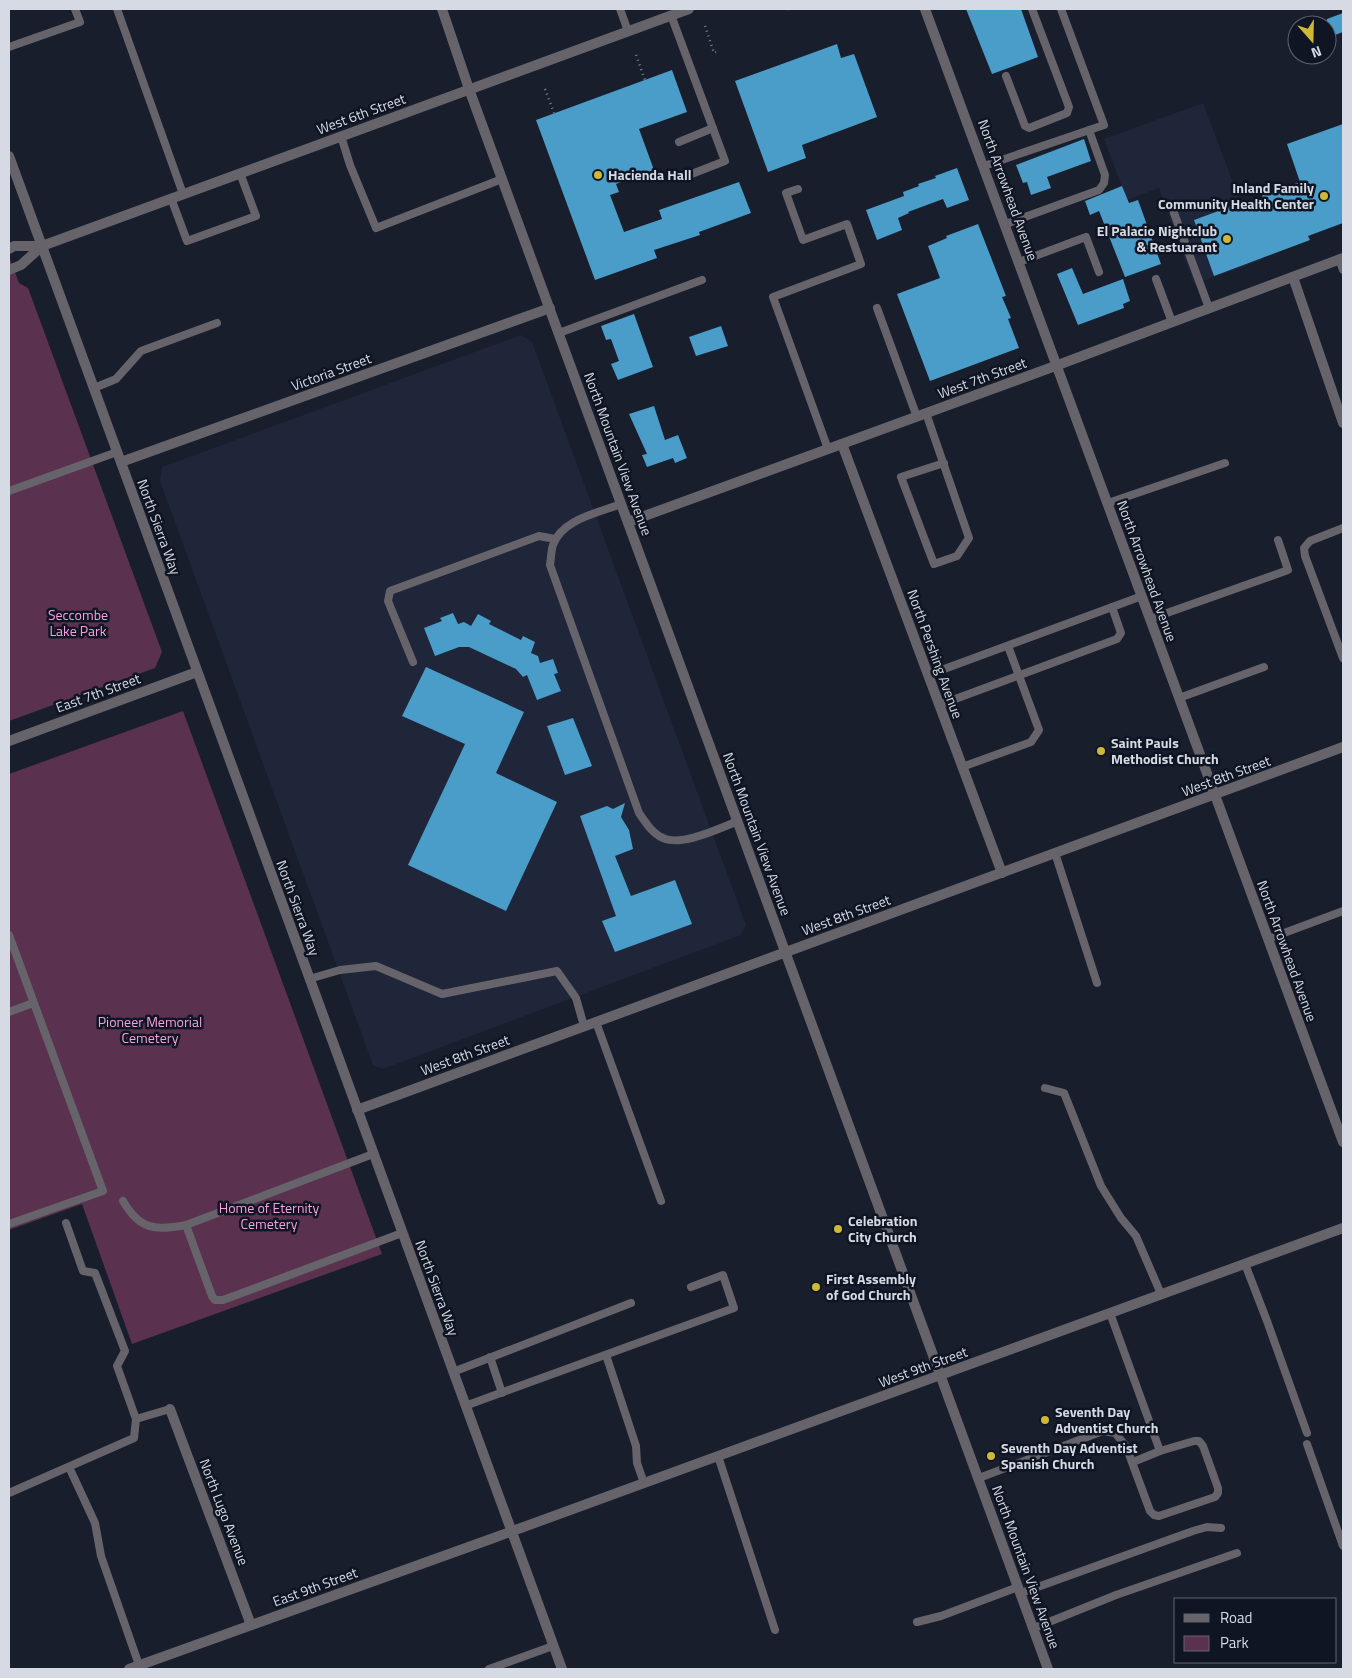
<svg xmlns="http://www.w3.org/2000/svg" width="1352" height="1678" font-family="'Titillium Web',sans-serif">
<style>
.built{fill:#1f263a}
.green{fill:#5a314f}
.building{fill:#4a9cc9}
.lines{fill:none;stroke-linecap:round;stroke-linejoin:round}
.path{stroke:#7e838f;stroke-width:2.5;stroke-dasharray:1 4;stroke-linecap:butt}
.service{stroke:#66636b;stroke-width:8}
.minor{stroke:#66636b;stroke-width:10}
.tertiary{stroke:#66636b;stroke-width:10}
.poi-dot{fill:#ceb838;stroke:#101523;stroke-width:2}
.labels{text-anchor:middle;stroke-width:5;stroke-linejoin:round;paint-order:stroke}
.street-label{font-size:14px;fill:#d6dae4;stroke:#101523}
.poi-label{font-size:14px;font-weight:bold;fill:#d6dae4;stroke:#101523;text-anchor:start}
.park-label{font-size:14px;fill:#fa9fe0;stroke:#101523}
</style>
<rect width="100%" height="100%" fill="#191e2d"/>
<g class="built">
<polygon points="1203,103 1262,260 1194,284 1159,188 1127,200 1104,139"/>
<polygon points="521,335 532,342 746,925 741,935 383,1069 373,1065 160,481 162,467"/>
</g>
<g class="green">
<polygon points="9,256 19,283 28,288 162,652 155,668 9,721"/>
<polygon points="183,711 382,1254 132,1344 82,1204 9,1230 9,774"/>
</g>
<g class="building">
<polygon points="966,9 1021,9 1038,57 992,74"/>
<polygon points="1343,13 1343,32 1327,38 1327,19"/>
<polygon points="837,44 841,58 854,54 877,117 802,145 806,158 768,172 735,81"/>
<polygon points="672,70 687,112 639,129 654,170 616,184 619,192 610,195 624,232 662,219 659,210 739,182 751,213 699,232 700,235 654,250 657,258 595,280 536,120"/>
<polygon points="1343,124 1343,223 1308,236 1310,240 1214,276 1194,220 1240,203 1242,209 1264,201 1262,195 1300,182 1287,144"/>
<polygon points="1084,139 1091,161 1047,177 1051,188 1031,195 1027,182 1023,183 1016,165"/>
<polygon points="957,168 969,200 947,208 943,199 908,212 909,213 898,218 902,230 877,240 866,210 904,196 903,192 919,186 918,184 936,178 935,176"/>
<polygon points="1122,186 1129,203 1138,200 1161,264 1125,277 1099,211 1090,215 1085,201"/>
<polygon points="978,224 1006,296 1002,297 1011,318 1008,319 1019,348 930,381 897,294 940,278 928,246 947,238 946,236"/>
<polygon points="1072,268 1083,294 1123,279 1130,301 1123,304 1124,308 1078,325 1057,274"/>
<polygon points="634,314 653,367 618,380 611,364 619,361 611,339 606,340 601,326"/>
<polygon points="721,326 728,346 696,356 689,337"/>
<polygon points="654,406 665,440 678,435 687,458 675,463 673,458 647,467 642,455 647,454 629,414"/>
<polygon points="453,613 458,624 464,622 471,626 478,614 491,621 489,624 521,640 523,636 535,642 531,653 538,656 540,663 553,659 558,673 554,674 561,691 537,700 527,675 523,677 516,669 469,647 459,647 435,656 424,628 442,621 440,618"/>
<polygon points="426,667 524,712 496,773 557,802 506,911 408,865 465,744 402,716"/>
<polygon points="573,718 592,766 565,775 547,726"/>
<polygon points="625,803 621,817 629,830 633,849 615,856 631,896 675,880 692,924 615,952 602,921 616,916 580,816 607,806 613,809"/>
</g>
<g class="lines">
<g class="path">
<polyline points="788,9 789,11"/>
<polyline points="705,26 714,53 716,52"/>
<polyline points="636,55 645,80"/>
<polyline points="545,89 554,113"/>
</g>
<g class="service">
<polyline points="117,9 183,194"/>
<polyline points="620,9 628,31"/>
<polyline points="671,15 725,161 689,175"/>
<polyline points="9,47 80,22 75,9"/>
<polyline points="1006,76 1025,126 1029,128 1067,113 1069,107 1032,9"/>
<polyline points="341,136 350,165 376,228 502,179"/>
<polyline points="679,142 713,128"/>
<polyline points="984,166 1104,125 1061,9"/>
<polyline points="798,189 786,193 803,240 847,224 861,264 773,297 828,449"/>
<polyline points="171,198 187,241 256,216 240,173"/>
<polyline points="1174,213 1209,308"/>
<polyline points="1006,224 1099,190 1104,183 1105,175 1089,130"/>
<polyline points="1339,259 1343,270"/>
<polyline points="1019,262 1086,237 1099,272"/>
<polyline points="1156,279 1172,322"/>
<polyline points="877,308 917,417"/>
<polyline points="559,333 702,280"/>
<polyline points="94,388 116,379 141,351 217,323"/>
<polyline points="926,413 969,538 957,556 934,564 901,477 944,463"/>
<polyline points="9,491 117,452"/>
<polyline points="1108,503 1225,463"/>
<path d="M621,504C598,513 562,519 553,545C551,551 551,559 550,565L639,813C645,822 652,833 663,838C681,847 720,828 738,821"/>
<polyline points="1343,528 1310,541 1304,548 1305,556 1343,658"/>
<polyline points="1150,619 1288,570 1278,540"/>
<polyline points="413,662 388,601 390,591 539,536 555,539"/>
<polyline points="928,675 1142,596"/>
<polyline points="1179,698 1264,667"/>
<polyline points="939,705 1117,639 1121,633 1112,607"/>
<polyline points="962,767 1031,742 1039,730 1008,646"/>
<polyline points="1055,853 1097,983"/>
<polyline points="9,935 103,1191 9,1224"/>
<polyline points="1268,939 1343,911"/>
<polyline points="309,979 340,970 376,966 442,994 557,971 576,998 584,1026"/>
<polyline points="9,1012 33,1003"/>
<polyline points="596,1022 661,1201"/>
<polyline points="1045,1088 1064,1093 1101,1186 1121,1218 1136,1236 1161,1294"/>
<path d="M123,1201C140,1230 155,1231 186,1225L373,1154"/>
<polyline points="186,1225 212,1296 215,1300 223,1300 402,1233"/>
<polyline points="1245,1264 1267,1321 1307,1433"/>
<polyline points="606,1355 636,1446 637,1463 644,1483"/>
<polyline points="490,1357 502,1393"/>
<polyline points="453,1372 631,1303"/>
<polyline points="465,1406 734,1308 723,1275 691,1287"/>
<polyline points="136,1419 170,1409"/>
<polyline points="1307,1444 1343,1546"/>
<polyline points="718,1456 775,1630"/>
<polyline points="1133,1462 1160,1451"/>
<polyline points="69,1467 95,1523 101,1556 139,1665"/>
<polyline points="979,1478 1103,1431 1115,1433 1126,1446 1150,1511 1154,1515 1159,1516 1215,1497 1218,1493 1218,1488 1203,1446 1199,1441 1194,1441 1160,1451 1110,1313"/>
<polyline points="9,1493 134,1438 136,1419 117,1366 125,1351 95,1273 83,1271 66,1223"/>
<polyline points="1021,1593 1193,1531 1207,1527 1221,1528"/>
<polyline points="917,1622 941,1616 1018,1587"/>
<polyline points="1034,1628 1116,1595 1237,1553"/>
<polyline points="489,1669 553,1646"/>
</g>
<g class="minor">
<polyline points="9,249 14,246 42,246"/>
<polyline points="9,270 21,265 42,246"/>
<polyline points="1293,277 1343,423"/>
<polyline points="842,444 1002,873"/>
<polyline points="121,462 550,308"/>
<polyline points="628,522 1058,365 1343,258"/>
<polyline points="9,741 197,672"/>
<polyline points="357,1110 1343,747"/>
<polyline points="170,1409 251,1625"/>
</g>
<g class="tertiary">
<polyline points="442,9 469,89 1048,1669"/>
<polyline points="925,9 1343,1142"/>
<polyline points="9,156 562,1669"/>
<polyline points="42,246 689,9"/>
<polyline points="129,1669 488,1540 1343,1228"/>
</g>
</g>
<g class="poi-dot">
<circle cx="598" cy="175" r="5"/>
<circle cx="1324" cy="196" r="5"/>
<circle cx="1227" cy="239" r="5"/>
<circle cx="1101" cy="751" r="5"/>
<circle cx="838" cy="1229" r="5"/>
<circle cx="816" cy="1287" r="5"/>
<circle cx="1045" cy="1420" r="5"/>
<circle cx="991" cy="1456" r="5"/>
</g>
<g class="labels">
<g class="street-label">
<text transform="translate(361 114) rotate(-20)" y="5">West 6th Street</text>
<text transform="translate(1008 190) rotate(70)" y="5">North Arrowhead Avenue</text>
<text transform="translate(331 372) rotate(-20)" y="5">Victoria Street</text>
<text transform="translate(982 378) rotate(-20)" y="5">West 7th Street</text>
<text transform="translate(618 454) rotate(70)" y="5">North Mountain View Avenue</text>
<text transform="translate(159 527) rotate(70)" y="5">North Sierra Way</text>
<text transform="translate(1147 571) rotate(70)" y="5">North Arrowhead Avenue</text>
<text transform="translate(935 654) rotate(70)" y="5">North Pershing Avenue</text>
<text transform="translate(98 693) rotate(-20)" y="5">East 7th Street</text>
<text transform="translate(1226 776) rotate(-20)" y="5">West 8th Street</text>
<text transform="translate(757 834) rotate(70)" y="5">North Mountain View Avenue</text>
<text transform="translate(298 908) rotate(70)" y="5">North Sierra Way</text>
<text transform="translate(846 915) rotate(-20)" y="5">West 8th Street</text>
<text transform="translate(1287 951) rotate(70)" y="5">North Arrowhead Avenue</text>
<text transform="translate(465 1055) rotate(-20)" y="5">West 8th Street</text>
<text transform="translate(437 1288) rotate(70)" y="5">North Sierra Way</text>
<text transform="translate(923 1367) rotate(-20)" y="5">West 9th Street</text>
<text transform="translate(224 1512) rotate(69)" y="5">North Lugo Avenue</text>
<text transform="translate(1026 1567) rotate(70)" y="5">North Mountain View Avenue</text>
<text transform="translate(315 1587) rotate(-20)" y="5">East 9th Street</text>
</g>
<g class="poi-label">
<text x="608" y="180">Hacienda Hall</text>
<text x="1314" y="193" text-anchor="end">Inland Family<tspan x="1314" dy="16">Community Health Center</tspan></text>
<text x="1217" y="236" text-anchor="end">El Palacio Nightclub<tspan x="1217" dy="16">&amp; Restuarant</tspan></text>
<text x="1111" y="748">Saint Pauls<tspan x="1111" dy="16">Methodist Church</tspan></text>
<text x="848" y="1226">Celebration<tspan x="848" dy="16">City Church</tspan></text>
<text x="826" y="1284">First Assembly<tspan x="826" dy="16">of God Church</tspan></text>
<text x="1055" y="1417">Seventh Day<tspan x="1055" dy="16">Adventist Church</tspan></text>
<text x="1001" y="1453">Seventh Day Adventist<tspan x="1001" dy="16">Spanish Church</tspan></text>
</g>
<g class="park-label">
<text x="78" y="620">Seccombe<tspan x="78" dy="16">Lake Park</tspan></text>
<text x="150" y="1027">Pioneer Memorial<tspan x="150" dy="16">Cemetery</tspan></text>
<text x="269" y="1213">Home of Eternity<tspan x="269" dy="16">Cemetery</tspan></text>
</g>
</g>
<rect width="1352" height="1678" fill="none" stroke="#d6dae4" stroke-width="20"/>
<rect x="1174" y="1598" width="162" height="65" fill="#101523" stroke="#5f6470"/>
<rect x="1184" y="1614" width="25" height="8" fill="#66636b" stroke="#5f6470"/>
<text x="1220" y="1623" font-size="15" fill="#d6dae4">Road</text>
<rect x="1184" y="1636" width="25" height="15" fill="#5a314f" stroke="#5f6470"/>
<text x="1220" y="1648" font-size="15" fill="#d6dae4">Park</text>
<g transform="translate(1312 40) rotate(160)"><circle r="24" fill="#101523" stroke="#5f6470"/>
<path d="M0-4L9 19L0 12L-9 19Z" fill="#ceb838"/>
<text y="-8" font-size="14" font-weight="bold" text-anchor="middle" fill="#d6dae4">N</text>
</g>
</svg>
